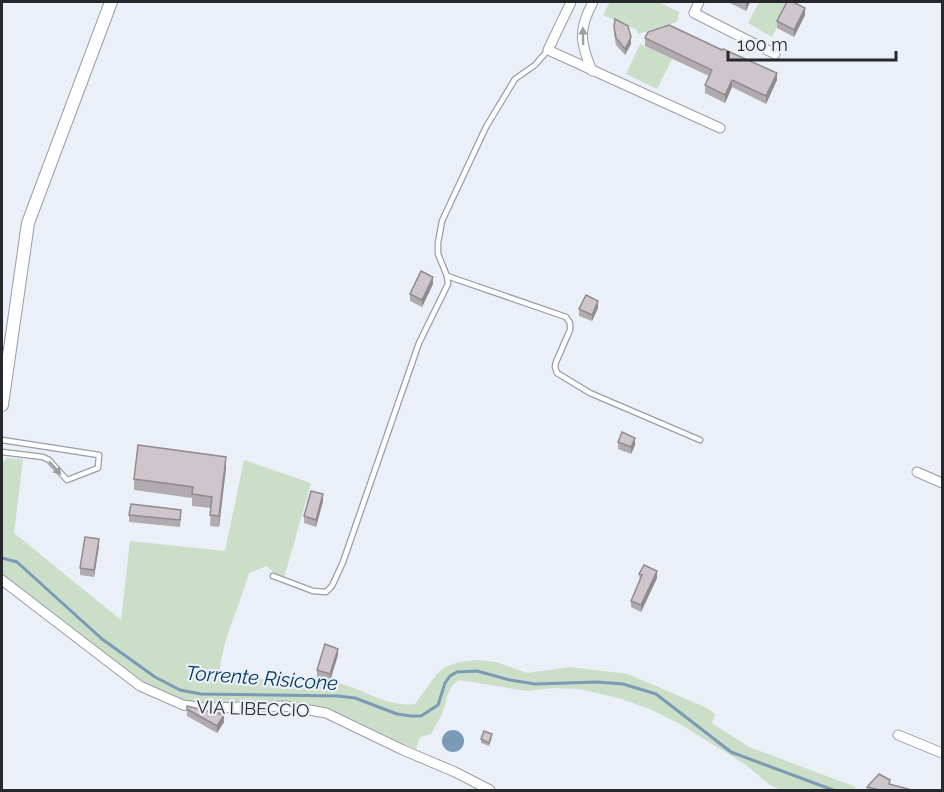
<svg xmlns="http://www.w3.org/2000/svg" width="944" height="792" font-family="Raleway,sans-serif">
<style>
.green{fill:#cadec8}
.water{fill:#7b9ab5}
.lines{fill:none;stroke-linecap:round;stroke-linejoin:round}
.stream{stroke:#7b9ab5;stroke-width:3}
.lane-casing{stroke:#9a9da5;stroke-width:7}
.street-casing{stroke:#9a9da5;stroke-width:11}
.secondary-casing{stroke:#9a9da5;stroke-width:14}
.lane{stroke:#fff;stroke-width:4.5}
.street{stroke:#fff;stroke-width:9}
.secondary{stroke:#fff;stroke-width:12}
.wall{fill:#b1aaaf}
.shaded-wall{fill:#908b8e}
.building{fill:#cec6cb;stroke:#908b8e;stroke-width:1.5}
.oneway{fill:#9d9ea0}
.labels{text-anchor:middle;stroke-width:4.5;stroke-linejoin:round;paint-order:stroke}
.street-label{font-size:18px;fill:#26282b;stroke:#ebeff8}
.water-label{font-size:20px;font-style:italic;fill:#043b60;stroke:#ebeff8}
</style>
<rect width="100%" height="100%" fill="#ebeff8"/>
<g class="green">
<polygon points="610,2 658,2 679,12 677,22 638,34 637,30 603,15"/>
<polygon points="759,2 790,2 772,37 748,23"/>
<polygon points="640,44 672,59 657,89 626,74"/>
<path d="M7,458L23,459L14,533L121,620L130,541L225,551L244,460L311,483L284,578L274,573L267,566L249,573C240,606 223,636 220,671L299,686L307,683L311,676C324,679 336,682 348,686C369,693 393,708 415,704L436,675L445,667L459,662L478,660L496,662L527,673L570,667L628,674L705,707L715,714L712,723L749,747L856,787L854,790H781L770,785L746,765L680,724L650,709L618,698L579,689L553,688L527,691L459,680C446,687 447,704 441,716C438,722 434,728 431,734L420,737L416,749C377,733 341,710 298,704C260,704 208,711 172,697C154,690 138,678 123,668L2,574V463Z"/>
</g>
<circle class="water" cx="453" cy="741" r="11"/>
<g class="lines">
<polyline class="stream" points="2,558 17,562 102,639 155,677 180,690 201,694 338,696 355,698 397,714 411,716 421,716 438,705 445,683 450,676 457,672 477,671 510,680 535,684 597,682 623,684 656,694 731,752 833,790"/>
<g class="lane-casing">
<g id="lane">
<polyline points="447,276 566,317 570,323 570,330 556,362 555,367 557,373 590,393 700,440"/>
<polyline points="2,440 99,455 98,468 67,480 49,460 43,457 2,452"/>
<polyline points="273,576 313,591 326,592 332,586 343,562 419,343 448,284 447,276 438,254 438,243 442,221 486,127 515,79 535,65 548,50"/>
</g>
</g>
<g class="street-casing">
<g id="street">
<polyline points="571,2 548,50 720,128"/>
<polyline points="699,2 694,13 775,54"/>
<path d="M592,71C580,42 578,30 593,2"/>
<polyline points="917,472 942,483"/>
<polyline points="2,580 140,686 183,705 205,708 286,706 326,713 403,750 455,772 490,790"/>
<polyline points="898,735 942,753"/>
</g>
</g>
<g class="secondary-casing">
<polyline id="secondary" points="2,405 28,223 111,2"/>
</g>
<use href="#lane" class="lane"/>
<use href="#street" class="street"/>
<use href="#secondary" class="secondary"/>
</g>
<g class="wall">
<polygon points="730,2 750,2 746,11 730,3"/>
<polygon points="805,15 794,37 777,28 777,21"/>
<polygon points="614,27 631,44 625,55 616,45 614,34"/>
<polygon points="645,38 777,80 766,104 732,87 725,103 705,93 705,85 709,76 645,46"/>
<polygon points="433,284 422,307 410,301 410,294"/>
<polygon points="598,308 592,321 579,316 579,309"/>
<polygon points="618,442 635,445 631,454 618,449"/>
<polygon points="226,468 219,527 210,526 211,508 192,506 192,498 134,490 134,479"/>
<polygon points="323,501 316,527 304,523 304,516"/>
<polygon points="129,515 181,517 180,527 129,522"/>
<polygon points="99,546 94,577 80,575 80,568"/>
<polygon points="639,574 657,578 641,612 631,607 631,601 640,581"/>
<polygon points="338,655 330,681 317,677 317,670"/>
<polygon points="187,709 224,722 217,733 187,716"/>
<polygon points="492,738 489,746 481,743 481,739"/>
<polygon points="890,784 912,790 867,790 867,787"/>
</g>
<g class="shaded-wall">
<polygon points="747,2 750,2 746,11 746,4"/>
<polygon points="805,8 805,15 794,37 794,30"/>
<polygon points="631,37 631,44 625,55 625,49"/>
<polygon points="777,73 777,80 766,104 766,96"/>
<polygon points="732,80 732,87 725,103 725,95"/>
<polygon points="433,277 433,284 422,307 422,300"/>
<polygon points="598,301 598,308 592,321 592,315"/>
<polygon points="635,438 635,445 631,454 631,447"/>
<polygon points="226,457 226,468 219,527 219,516"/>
<polygon points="323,494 323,501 316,527 316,520"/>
<polygon points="99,539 99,546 94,577 94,570"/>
<polygon points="657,571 657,578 641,612 641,605"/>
<polygon points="338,649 338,655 330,681 330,674"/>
<polygon points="224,715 224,722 217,733 217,726"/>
</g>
<g class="building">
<polygon points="787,2 793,2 805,8 794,30 777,21"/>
<polygon points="615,19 628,26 631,37 625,49 616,38 614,27"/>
<polygon points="669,25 722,50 723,49 777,73 766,96 732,80 725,95 705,85 712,70 645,38 648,32"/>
<polygon points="421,271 433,277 422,300 410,294"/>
<polygon points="586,295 598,301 592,315 579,309"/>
<polygon points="622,432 635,438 631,447 618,442"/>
<polygon points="138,445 226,457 219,516 210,515 212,497 192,494 193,487 134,479"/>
<polygon points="311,491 323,494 316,520 304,516"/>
<polygon points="131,504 181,510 180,520 129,515"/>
<polygon points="85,537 99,539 94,570 80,568"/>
<polygon points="644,565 657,571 641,605 631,601 642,575 639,574"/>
<polygon points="325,644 338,649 330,674 317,670"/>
<polygon points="187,706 224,715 217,726 187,709"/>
<polygon points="484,731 492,734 489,743 481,739"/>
<polygon points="879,774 890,780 889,784 912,790 880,790 867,787"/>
</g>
<defs><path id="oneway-solid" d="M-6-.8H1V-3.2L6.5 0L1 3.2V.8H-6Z" transform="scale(1.5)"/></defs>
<g class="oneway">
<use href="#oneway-solid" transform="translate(583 36) rotate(-91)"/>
<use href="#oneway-solid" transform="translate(55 468) rotate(48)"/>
</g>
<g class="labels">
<g class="street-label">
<text transform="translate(253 709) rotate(2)" y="6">VIA LIBECCIO</text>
</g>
<g class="water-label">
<text transform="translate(262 678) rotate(4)" y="7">Torrente Risicone</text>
</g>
</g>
<rect width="944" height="792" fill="none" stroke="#26282b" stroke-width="6"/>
<path d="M728 51v9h168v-9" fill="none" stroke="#26282b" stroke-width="3"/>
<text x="737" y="51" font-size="18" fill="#26282b" stroke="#ebeff8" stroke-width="4.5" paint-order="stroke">100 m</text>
</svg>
